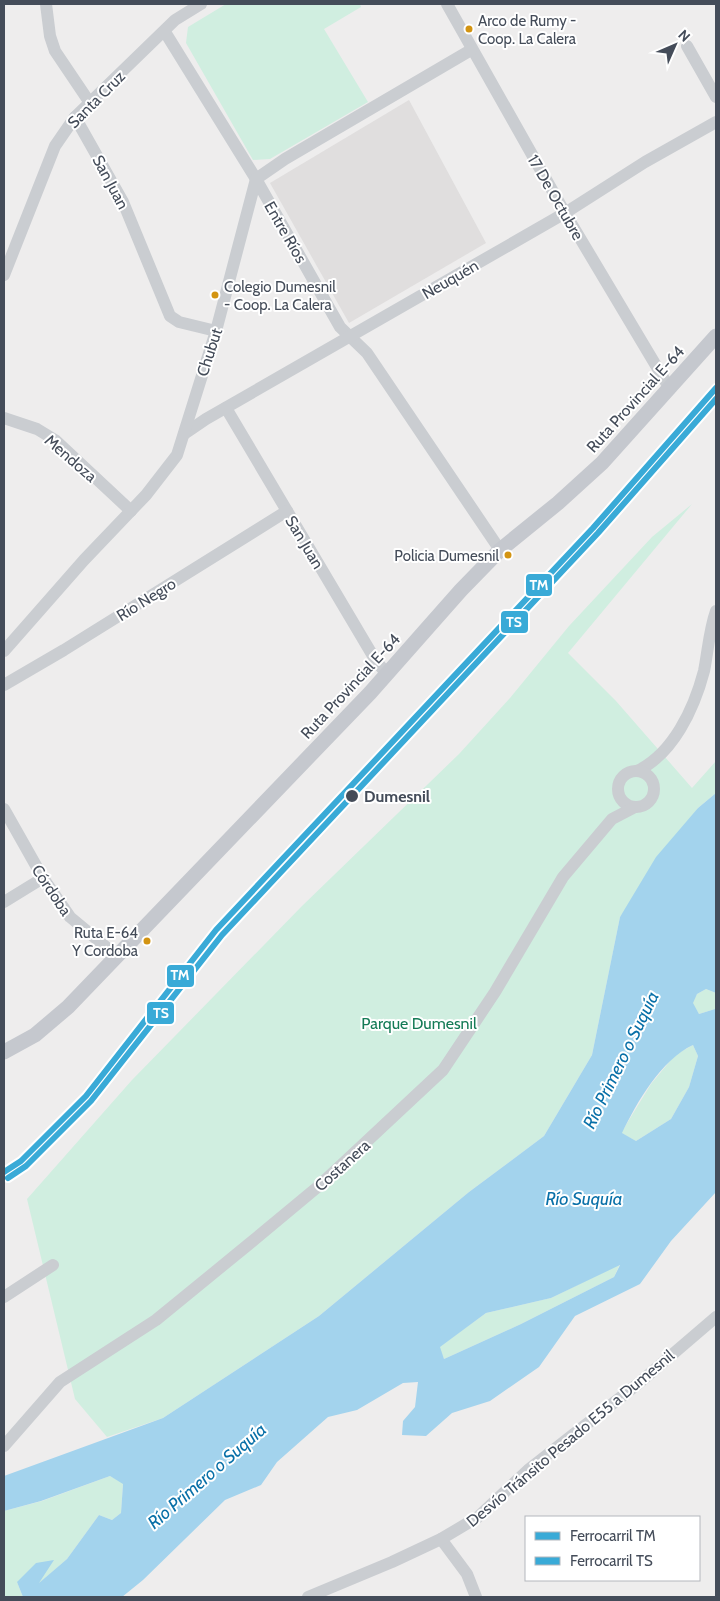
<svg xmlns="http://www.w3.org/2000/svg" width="720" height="1601" font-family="Cabin,sans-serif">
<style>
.education{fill:#e0dede}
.green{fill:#d0eee0}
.water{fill:#a3d3ed;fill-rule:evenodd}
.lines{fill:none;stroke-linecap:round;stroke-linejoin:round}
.minor{stroke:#cacdd1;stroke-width:12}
.major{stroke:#c5c8ce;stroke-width:15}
.rail-1-casing{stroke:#fff;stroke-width:10}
.rail-2-casing{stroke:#fff;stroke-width:10}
.rail-1{stroke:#39aad7;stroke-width:6}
.rail-2{stroke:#39aad7;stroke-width:6}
.bus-dot{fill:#d39412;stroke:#fff;stroke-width:2}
.stop-dot{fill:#444c59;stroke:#fff;stroke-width:2}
.labels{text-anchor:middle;stroke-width:4;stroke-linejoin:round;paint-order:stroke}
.bus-label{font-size:15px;fill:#444c59;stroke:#fff;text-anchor:start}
.street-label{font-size:16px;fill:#444c59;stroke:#fff}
.stop-label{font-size:16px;font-weight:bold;fill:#444c59;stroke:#fff;text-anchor:start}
.park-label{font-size:16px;fill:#147b56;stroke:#fff}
.water-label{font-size:18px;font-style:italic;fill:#0970a8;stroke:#fff}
.line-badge{stroke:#fff;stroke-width:2}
.badge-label{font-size:14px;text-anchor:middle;font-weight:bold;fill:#fff}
</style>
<rect width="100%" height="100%" fill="#eeeded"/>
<polygon class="education" points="409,100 486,243 349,323 270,183"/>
<g class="green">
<polygon points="226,4 360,4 361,7 324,29 368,102 270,159 253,160 186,43 188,27"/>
<polygon points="692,504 568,653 616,701 692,788 716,761 716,793 698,808 620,917 592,1055 544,1136 469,1192 319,1316 163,1418 107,1437 75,1399 27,1199 132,1080 302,906 459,754 510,698 569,626 652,537"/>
<polygon points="706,989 716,993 715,1009 699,1014 692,1003 697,994"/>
<polygon points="693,1045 698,1056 689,1087 671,1119 636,1141 621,1133 651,1084 675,1055"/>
<polygon points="620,1264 614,1277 521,1324 444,1359 439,1347 486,1313 551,1298"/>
<polygon points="110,1476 123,1483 121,1513 112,1520 99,1515 67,1559 37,1585 17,1582 23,1597 4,1597 4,1511 42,1501"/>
</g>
<path class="water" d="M716,793V993L706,989L697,994L693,1003L699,1014L715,1009L716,999V1192L671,1241L640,1284L575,1316L539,1367L490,1401L452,1413L426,1436L402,1435L403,1421L415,1407L418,1382L403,1383L357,1410L328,1417L277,1462L261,1485L225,1500L143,1580L122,1597H23L17,1582L36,1563L54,1560L39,1583L67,1559L99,1515L112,1520L121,1513L123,1484L110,1476L41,1501L4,1511V1476L163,1418L319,1316L469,1192L544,1136L592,1055L620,917L656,857L698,808ZM693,1045L698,1056L689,1087L671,1119L636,1141L622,1133C637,1102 661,1060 693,1045ZM620,1265L614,1277L521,1324L444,1359L440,1347L486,1313L551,1298Z"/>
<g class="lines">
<g class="minor">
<polyline points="46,4 50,36 55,51 90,103"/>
<polyline points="447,4 565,213 670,389"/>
<polyline points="165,32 256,179 340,327 367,353 500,550"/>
<polyline points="687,46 716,97"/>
<polyline points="75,117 123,202 170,316 179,322 216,331"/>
<polyline points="4,275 55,146 75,117 175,20 201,4"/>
<polyline points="226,408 376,661 387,674"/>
<polyline points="4,418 37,429 55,440 131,511"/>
<polyline points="184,434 206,419 565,213 645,162 716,122"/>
<polyline points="4,651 84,560 146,495 177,455 216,331 256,179 285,159 471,50"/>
<polyline points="4,685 64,650 287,511"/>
<path d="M637,771C673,754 694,709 704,671C708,651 709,631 716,611"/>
<circle cx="636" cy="789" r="18"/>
<polyline points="4,809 43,878 70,917 117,956"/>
<polyline points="4,902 43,878"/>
<polyline points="4,1297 53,1265"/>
<polyline points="4,1446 60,1382 156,1320 249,1244 320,1185 443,1070 495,992 563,877 612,819 635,807"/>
<polyline points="441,1539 467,1574 476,1597"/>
<polyline points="308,1597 392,1562 441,1539 478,1517 528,1470 639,1383 716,1317"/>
</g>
<polyline class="major" points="4,1052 35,1035 68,1007 370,693 461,590 500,550 558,503 602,463 716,336"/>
<g class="rail-1-casing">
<polyline id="rail-1" points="4,1172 21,1161 86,1096 216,930 593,528 716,388"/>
</g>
<g class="rail-2-casing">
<polyline id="rail-2" points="8,1178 26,1166 91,1101 222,935 598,533 716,399"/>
</g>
<use href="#rail-1" class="rail-1"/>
<use href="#rail-2" class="rail-2"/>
</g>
<g class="bus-dot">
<circle cx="469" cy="29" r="4.5"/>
<circle cx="215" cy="295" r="4.5"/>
<circle cx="508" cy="555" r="4.5"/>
<circle cx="147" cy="941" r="4.5"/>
</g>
<circle class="stop-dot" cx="352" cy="796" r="7"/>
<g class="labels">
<g class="bus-label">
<text x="478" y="26">Arco de Rumy -<tspan x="478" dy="18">Coop. La Calera</tspan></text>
<text x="224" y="292">Colegio Dumesnil<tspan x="224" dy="18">- Coop. La Calera</tspan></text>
<text x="499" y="561" text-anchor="end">Policia Dumesnil</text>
<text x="138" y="938" text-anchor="end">Ruta E-64<tspan x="138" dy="18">Y Cordoba</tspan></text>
</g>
<g class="street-label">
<text transform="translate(96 99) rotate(-45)" y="6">Santa Cruz</text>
<text transform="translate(111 182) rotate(62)" y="6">San Juan</text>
<text transform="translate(556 197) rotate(60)" y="6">17 De Octubre</text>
<text transform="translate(286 232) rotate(60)" y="6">Entre Ríos</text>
<text transform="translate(450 279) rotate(-30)" y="6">Neuquén</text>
<text transform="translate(209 352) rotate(-72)" y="6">Chubut</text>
<text transform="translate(635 399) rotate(-48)" y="6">Ruta Provincial E-64</text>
<text transform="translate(71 458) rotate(41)" y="6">Mendoza</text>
<text transform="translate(305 542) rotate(59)" y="6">San Juan</text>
<text transform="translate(146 599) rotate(-32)" y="6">Río Negro</text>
<text transform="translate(350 686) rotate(-47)" y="6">Ruta Provincial E-64</text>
<text transform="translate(52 890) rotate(56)" y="6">Córdoba</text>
<text transform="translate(342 1165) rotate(-42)" y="6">Costanera</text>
<text transform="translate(570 1438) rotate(-40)" y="6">Desvío Tránsito Pesado E55 a Dumesnil</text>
</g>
<g class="stop-label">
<text x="364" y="802">Dumesnil</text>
</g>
<g class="park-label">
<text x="419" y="1029">Parque Dumesnil</text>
</g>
<g class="water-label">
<text transform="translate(621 1060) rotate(-64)" y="6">Río Primero o Suquía</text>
<text x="584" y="1205">Río Suquía</text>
<text transform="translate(207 1476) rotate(-41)" y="6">Río Primero o Suquía</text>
</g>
</g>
<g class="line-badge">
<rect x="525" y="573" width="28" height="24" rx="5" fill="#39aad7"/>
<rect x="500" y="610" width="29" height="24" rx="5" fill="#39aad7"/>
<rect x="166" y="964" width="29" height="24" rx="5" fill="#39aad7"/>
<rect x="146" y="1001" width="29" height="24" rx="5" fill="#39aad7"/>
</g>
<g class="badge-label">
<text x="539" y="590">TM</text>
<text x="514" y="627">TS</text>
<text x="180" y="980">TM</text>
<text x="161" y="1018">TS</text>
</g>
<rect width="720" height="1601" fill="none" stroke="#444c59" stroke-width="10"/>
<rect x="525" y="1516" width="175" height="65" fill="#ffffff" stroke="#b4b7bd"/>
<rect x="535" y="1532" width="25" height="8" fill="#39aad7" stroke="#b4b7bd"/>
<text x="570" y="1541" font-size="15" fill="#444c59">Ferrocarril TM</text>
<rect x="535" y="1557" width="25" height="8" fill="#39aad7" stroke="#b4b7bd"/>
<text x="570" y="1566" font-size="15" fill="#444c59">Ferrocarril TS</text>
<g transform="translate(675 45) rotate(45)" stroke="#ffffff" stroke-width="4" paint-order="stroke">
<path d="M0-4L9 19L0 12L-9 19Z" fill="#444c59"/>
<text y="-8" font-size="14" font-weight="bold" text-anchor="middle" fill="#444c59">N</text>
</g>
</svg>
